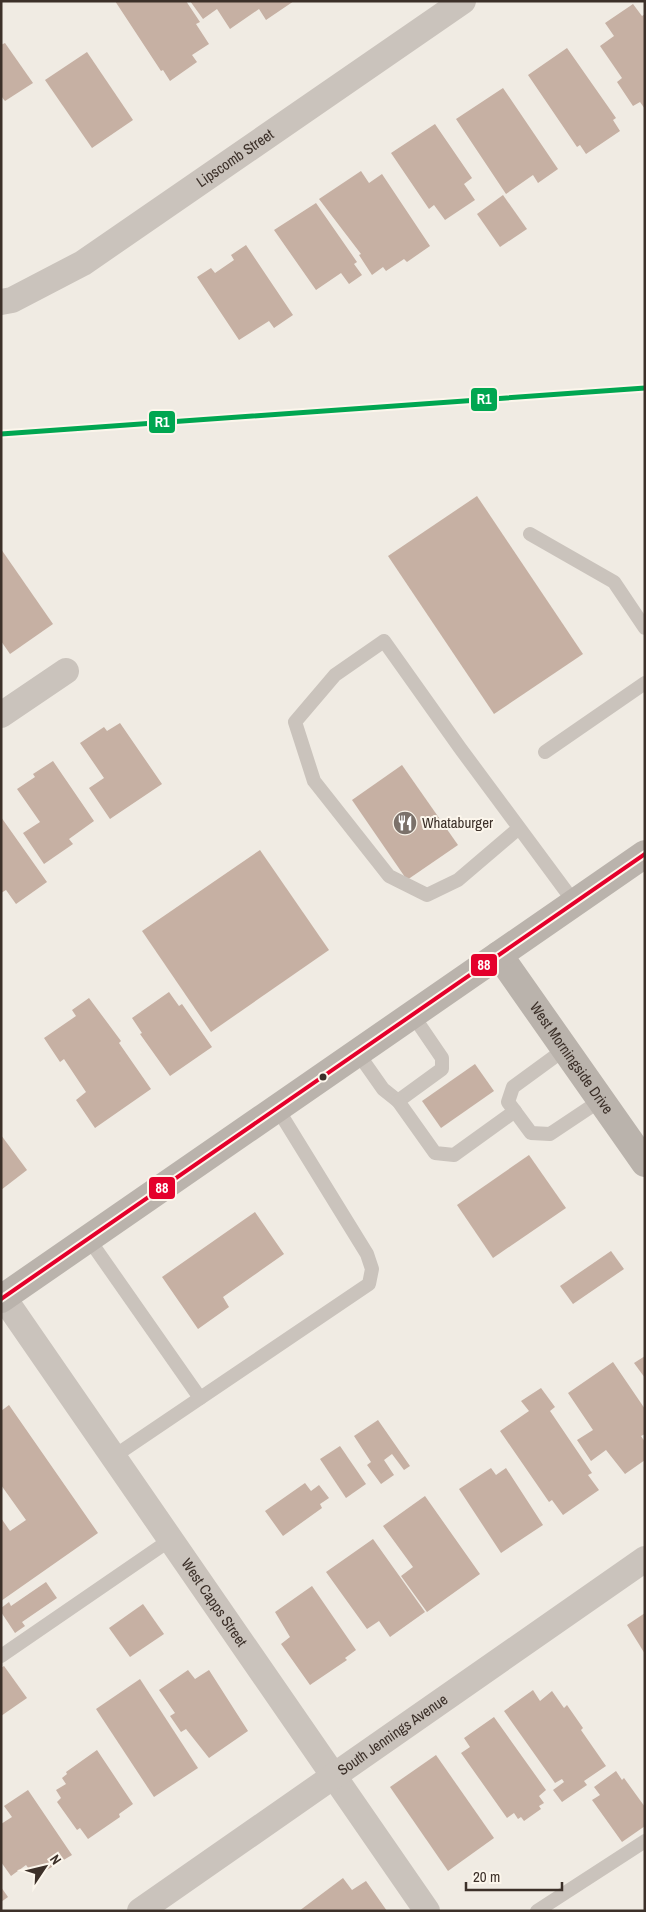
<svg xmlns="http://www.w3.org/2000/svg" width="646" height="1912" font-family="'Archivo Narrow',sans-serif">
<style>
.building{fill:#c6b0a3}
.lines{fill:none;stroke-linecap:round;stroke-linejoin:round}
.lane{stroke:#cac3bc;stroke-width:14}
.street{stroke:#cac3bc;stroke-width:26}
.secondary{stroke:#bab3ac;stroke-width:28}
.bus-1-casing{stroke:#fcf6ec;stroke-width:8}
.bus-1{stroke:#e4002b;stroke-width:4}
.rail-1-casing{stroke:#fcf6ec;stroke-width:9}
.rail-1{stroke:#00a651;stroke-width:5}
.bus-dot{fill:#3c3029;stroke:#fcf6ec;stroke-width:2}
.labels{text-anchor:middle;stroke-width:4;stroke-linejoin:round;paint-order:stroke}
.street-label{font-size:15px;fill:#3c3029;stroke:#fcf6ec}
.poi-label{font-size:15px;fill:#3c3029;stroke:#fcf6ec;text-anchor:start}
.line-badge{stroke:#fcf6ec;stroke-width:2}
.badge-label{font-size:14px;text-anchor:middle;font-weight:bold;fill:#fff}
</style>
<rect width="100%" height="100%" fill="#f0ebe3"/>
<g class="building">
<polygon points="115,1 186,1 200,22 196,24 209,44 192,55 197,62 170,81 163,70 161,71"/>
<polygon points="190,1 294,1 266,20 259,9 230,29 217,9 203,19"/>
<polygon points="633,4 642,16 645,14 645,109 640,102 633,106 617,82 622,78 600,46 614,36 605,23"/>
<polygon points="5,43 33,83 5,101 1,96 1,45"/>
<polygon points="567,48 616,118 613,120 620,131 586,154 580,145 577,147 528,75"/>
<polygon points="87,52 133,120 92,148 45,80"/>
<polygon points="503,88 558,169 538,183 533,175 506,194 456,119"/>
<polygon points="435,124 472,178 464,184 475,200 445,220 434,205 429,209 391,153"/>
<polygon points="361,171 369,183 382,174 430,246 407,262 404,259 386,271 383,267 372,275 359,255 361,254 319,199"/>
<polygon points="503,195 527,229 500,247 477,214"/>
<polygon points="316,203 357,262 354,264 362,275 349,284 341,273 316,290 274,230"/>
<polygon points="246,245 293,315 274,328 269,321 239,340 197,277 211,268 215,273 234,260 231,255"/>
<polygon points="477,496 583,654 494,714 388,556"/>
<polygon points="1,549 53,624 10,654 1,641"/>
<polygon points="120,723 162,784 110,819 89,788 104,778 80,743 104,727 107,731"/>
<polygon points="53,761 94,821 69,839 73,844 44,864 23,833 40,822 17,789 35,777 33,774"/>
<polygon points="402,765 458,845 407,880 352,800"/>
<polygon points="1,817 47,882 16,904 6,890 1,893"/>
<polygon points="260,850 329,950 211,1032 142,931"/>
<polygon points="169,992 179,1006 182,1004 212,1047 170,1076 140,1034 142,1033 132,1018"/>
<polygon points="89,998 121,1041 119,1043 151,1089 95,1128 76,1100 86,1092 64,1059 60,1062 44,1038 76,1016 72,1010"/>
<polygon points="475,1064 494,1091 441,1128 422,1101"/>
<polygon points="1,1135 27,1170 1,1190"/>
<polygon points="529,1155 566,1208 493,1258 457,1205"/>
<polygon points="255,1212 284,1254 223,1297 229,1307 198,1329 162,1277"/>
<polygon points="611,1251 624,1269 573,1304 560,1286"/>
<polygon points="645,1356 645,1378 634,1363"/>
<polygon points="613,1362 645,1409 645,1434 641,1436 645,1442 645,1460 625,1474 606,1450 591,1461 577,1440 593,1430 568,1393"/>
<polygon points="541,1388 555,1407 550,1411 592,1473 588,1475 599,1490 563,1515 552,1500 549,1502 500,1431 529,1411 521,1401"/>
<polygon points="9,1405 98,1533 1,1601 1,1518 10,1531 26,1520 1,1485 1,1411"/>
<polygon points="378,1420 410,1466 404,1470 392,1454 384,1460 394,1475 381,1484 367,1465 371,1462 354,1436"/>
<polygon points="340,1446 366,1484 346,1498 320,1459"/>
<polygon points="491,1468 496,1475 506,1468 543,1525 501,1553 459,1489"/>
<polygon points="305,1483 311,1491 319,1485 329,1498 320,1504 322,1508 283,1536 265,1511"/>
<polygon points="425,1496 480,1574 427,1612 401,1576 413,1567 383,1526"/>
<polygon points="373,1539 425,1612 390,1637 379,1621 367,1629 326,1572"/>
<polygon points="46,1582 57,1598 22,1622 25,1626 15,1633 1,1612 1,1608 9,1602 11,1606"/>
<polygon points="312,1586 356,1650 345,1658 347,1660 310,1685 281,1644 290,1637 275,1612"/>
<polygon points="143,1604 164,1634 130,1657 109,1628"/>
<polygon points="645,1613 645,1654 627,1625"/>
<polygon points="4,1666 27,1698 1,1716 1,1668"/>
<polygon points="188,1670 195,1679 209,1670 248,1731 209,1758 186,1729 181,1732 170,1716 175,1713 159,1690"/>
<polygon points="140,1679 198,1768 154,1797 96,1709"/>
<polygon points="533,1690 540,1701 552,1691 564,1708 567,1705 583,1728 581,1730 606,1766 584,1781 587,1785 562,1802 553,1790 564,1782 562,1779 555,1783 504,1711"/>
<polygon points="494,1717 546,1790 539,1796 544,1803 539,1806 541,1809 524,1821 521,1817 518,1819 514,1813 507,1818 461,1753 470,1747 464,1738"/>
<polygon points="97,1750 133,1804 119,1814 120,1817 88,1839 80,1828 77,1830 57,1802 61,1798 56,1790 66,1784 62,1778 67,1774 66,1772"/>
<polygon points="436,1755 494,1838 448,1871 390,1787"/>
<polygon points="616,1771 622,1780 624,1778 645,1807 645,1826 622,1842 592,1800 600,1795 594,1787"/>
<polygon points="28,1790 72,1855 35,1877 26,1865 11,1876 1,1862 1,1824 12,1817 4,1806"/>
<polygon points="343,1878 352,1890 366,1881 387,1911 299,1911"/>
<polygon points="1,1887 8,1897 1,1902"/>
</g>
<g class="lines">
<g class="lane">
<polyline points="530,534 614,582 645,628"/>
<polyline points="545,752 645,683"/>
<polyline points="519,828 458,880 427,895 389,876 314,781 295,722 335,675 384,641 460,748 574,902"/>
<polyline points="565,1049 513,1087 508,1102 531,1133 550,1134 601,1100"/>
<polyline points="357,1052 383,1089 398,1101 442,1069 442,1058 412,1014"/>
<polyline points="398,1101 435,1153 454,1155 515,1111"/>
<polyline points="88,1238 200,1398"/>
<polyline points="113,1457 369,1284 372,1269 367,1254 277,1108"/>
<polyline points="1,1656 170,1540"/>
<polyline points="537,1911 645,1841"/>
</g>
<g class="street">
<path id="s1" d="M1,302L12,300L83,263L463,1"/>
<polyline points="1,715 66,671"/>
<path id="s2" d="M1,1294L427,1911"/>
<path id="s3" d="M140,1911L645,1559"/>
</g>
<g class="secondary">
<path id="s4" d="M499,955L645,1163"/>
<polyline points="1,1299 645,854"/>
</g>
<g class="bus-1-casing">
<polyline id="bus-1" points="1,1299 645,854"/>
</g>
<use href="#bus-1" class="bus-1"/>
<g class="rail-1-casing">
<polyline id="rail-1" points="1,434 645,388"/>
</g>
<use href="#rail-1" class="rail-1"/>
</g>
<defs>
<g id="restaurant-disc" transform="scale(1.25)"><circle r="9.5" fill="#7b716a" stroke="#fcf6ec"/><path d="M-5-6h1v4h1v-4h1v4h1v-4h1v5L-1.5 .5V6h-2V.5L-5-1ZM5-6V6H3V1.5H1.5Q1.5-4 5-6Z" fill="#fff"/></g>
</defs>
<g fill-rule="evenodd">
<use href="#restaurant-disc" x="405" y="823"/>
</g>
<circle class="bus-dot" cx="323" cy="1077" r="4.5"/>
<g class="labels">
<g class="street-label">
<text dy="5" stroke="none"><textPath href="#s1" startOffset="276">Lipscomb Street</textPath></text>
<text dy="5" stroke="none"><textPath href="#s4" startOffset="126">West Morningside Drive</textPath></text>
<text dy="5" stroke="none"><textPath href="#s2" startOffset="375">West Capps Street</textPath></text>
<text dy="5" stroke="none"><textPath href="#s3" startOffset="308">South Jennings Avenue</textPath></text>
</g>
<g class="poi-label">
<text x="422" y="828">Whataburger</text>
</g>
</g>
<g class="line-badge">
<rect x="470" y="387" width="28" height="25" rx="5" fill="#00a651"/>
<rect x="148" y="410" width="28" height="24" rx="5" fill="#00a651"/>
<rect x="470" y="953" width="28" height="24" rx="5" fill="#e4002b"/>
<rect x="148" y="1176" width="28" height="24" rx="5" fill="#e4002b"/>
</g>
<g class="badge-label">
<text x="484" y="404">R1</text>
<text x="162" y="427">R1</text>
<text x="484" y="970">88</text>
<text x="162" y="1193">88</text>
</g>
<rect width="646" height="1912" fill="none" stroke="#3c3029" stroke-width="5"/>
<g transform="translate(45 1867) rotate(55)" stroke="#fcf6ec" stroke-width="4" paint-order="stroke">
<path d="M0-4L9 19L0 12L-9 19Z" fill="#3c3029"/>
<text y="-8" font-size="14" font-weight="bold" text-anchor="middle" fill="#3c3029">N</text>
</g>
<path d="M466 1882v8h96v-8" fill="none" stroke="#3c3029" stroke-width="2.5"/>
<text x="473" y="1882" font-size="15" fill="#3c3029" stroke="#fcf6ec" stroke-width="4" paint-order="stroke">20 m</text>
</svg>
